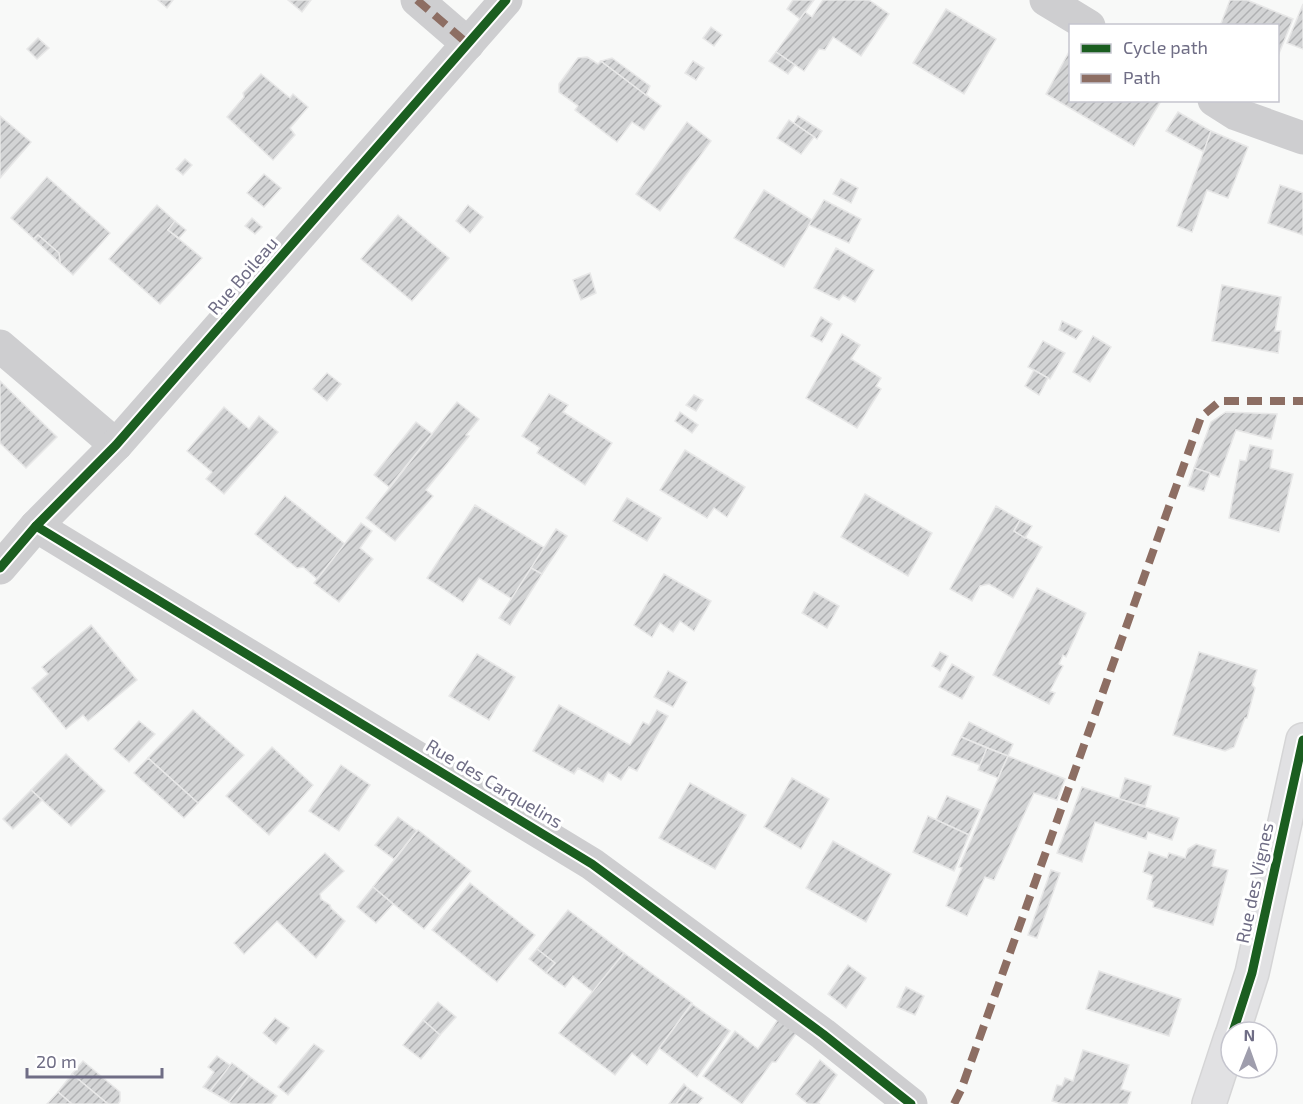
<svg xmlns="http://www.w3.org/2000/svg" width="1303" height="1104" font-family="'Exo 2',sans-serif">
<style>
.building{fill:url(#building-hatch);stroke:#e8e8e8;stroke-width:1.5}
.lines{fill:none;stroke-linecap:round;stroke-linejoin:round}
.secondary-casing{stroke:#d5d5d6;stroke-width:36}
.street{stroke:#ceced0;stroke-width:33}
.secondary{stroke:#e1e1e3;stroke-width:33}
.quiet{stroke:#8d6e63;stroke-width:8;stroke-dasharray:15 8;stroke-linecap:butt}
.cycleway-casing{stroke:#fff;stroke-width:13}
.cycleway{stroke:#1b5e20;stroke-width:9}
.labels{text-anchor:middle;stroke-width:6;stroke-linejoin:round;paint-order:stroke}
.street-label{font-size:18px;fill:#6f6d85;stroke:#fff}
</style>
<defs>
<pattern id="building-hatch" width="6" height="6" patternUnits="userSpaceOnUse" patternTransform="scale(1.5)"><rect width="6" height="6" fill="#d3d4d5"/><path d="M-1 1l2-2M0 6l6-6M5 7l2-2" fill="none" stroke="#afb0b2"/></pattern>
</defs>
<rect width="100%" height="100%" fill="#f8f9f8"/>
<g class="building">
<polygon points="158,0 173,0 167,8"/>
<polygon points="288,0 311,0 302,12"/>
<polygon points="793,0 814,0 800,19 787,9"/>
<polygon points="823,0 869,0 889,14 861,56 833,37 825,50 819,49 804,71 776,52 805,12 812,17"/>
<polygon points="1230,0 1247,0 1293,19 1278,56 1278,26 1220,26"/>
<polygon points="1303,4 1303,49 1287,43"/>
<polygon points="946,9 996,39 964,94 913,63"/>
<polygon points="711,27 722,35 714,46 703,38"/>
<polygon points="38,38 49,48 37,59 27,49"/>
<polygon points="1070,50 1070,100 1161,101 1134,146 1046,94"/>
<polygon points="776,52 795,65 788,74 769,61"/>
<polygon points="587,57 598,64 601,61 661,106 644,130 632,122 617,142 575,110 578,106 559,92 559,84 578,58"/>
<polygon points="612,58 650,86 646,95 601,61"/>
<polygon points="693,61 704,68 696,80 685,73"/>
<polygon points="261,74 290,98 293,94 308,107 290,128 295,135 273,160 227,117 244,97 243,93"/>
<polygon points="1178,112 1211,131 1204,152 1166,131"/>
<polygon points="0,116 31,142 0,178"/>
<polygon points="798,116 822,131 817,139 794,123"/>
<polygon points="789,120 814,137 801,154 777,138"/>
<polygon points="687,122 711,141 660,211 636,194"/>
<polygon points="1211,131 1248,147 1228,198 1207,190 1192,232 1177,226"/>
<polygon points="185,159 192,165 183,175 176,169"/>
<polygon points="264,174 281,188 264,207 247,193"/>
<polygon points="47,177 110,233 73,275 60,263 59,253 38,235 34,239 11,218"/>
<polygon points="841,179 858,188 851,203 833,194"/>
<polygon points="1280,185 1303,193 1303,235 1268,223"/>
<polygon points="764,190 812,220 784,267 734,238"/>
<polygon points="824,200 861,219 849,243 809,225"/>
<polygon points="157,205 175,221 168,230 202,258 160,304 109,259"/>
<polygon points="468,205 483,217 470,233 456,221"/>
<polygon points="398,215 449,258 412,301 361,259"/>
<polygon points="252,218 262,227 255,234 245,226"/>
<polygon points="175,221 186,230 179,238 168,230"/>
<polygon points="38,235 59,253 60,263 34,239"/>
<polygon points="836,248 874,270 855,302 843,295 839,300 814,288"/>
<polygon points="590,273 596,293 581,300 573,280"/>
<polygon points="1222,285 1281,297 1275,331 1281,331 1278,353 1212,341"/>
<polygon points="821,317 832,324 822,342 811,336"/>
<polygon points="1062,321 1082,331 1076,339 1059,330"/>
<polygon points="842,334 860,345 851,359 881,378 876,386 881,389 857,428 806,398"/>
<polygon points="1093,336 1111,347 1090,382 1073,372"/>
<polygon points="1043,341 1065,353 1050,379 1028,367"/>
<polygon points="1034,370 1048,378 1039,395 1025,386"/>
<polygon points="327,373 341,384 327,401 313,389"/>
<polygon points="0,381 57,437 26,468 0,443"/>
<polygon points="549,394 568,405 563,412 612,443 585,485 537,453 540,448 522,436"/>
<polygon points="694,395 703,400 696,411 686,405"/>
<polygon points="457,402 479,419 466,435 469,436 426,490 433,496 395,541 366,518"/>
<polygon points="224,407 249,429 259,416 278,432 224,494 206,479 212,472 187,451"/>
<polygon points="680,412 698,425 692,433 675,421"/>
<polygon points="1226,412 1277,414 1271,439 1236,430 1219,477 1194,468 1211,422"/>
<polygon points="416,422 432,434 389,487 374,475"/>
<polygon points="1250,445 1273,450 1270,468 1293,474 1279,532 1229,518 1240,460 1246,461"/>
<polygon points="685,450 745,487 727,517 714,508 707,518 660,490"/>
<polygon points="1194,468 1210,473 1204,491 1188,486"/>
<polygon points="865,494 932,533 908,576 841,537"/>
<polygon points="285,496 345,544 317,579 303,567 297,568 255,534"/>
<polygon points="627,498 661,518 647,541 613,521"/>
<polygon points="475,505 545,548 512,599 479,578 463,602 427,578"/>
<polygon points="996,506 1020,520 1014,531 1042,547 1013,598 989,584 980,586 972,601 950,589"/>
<polygon points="1020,520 1032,526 1025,538 1014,531"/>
<polygon points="361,523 372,531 360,548 373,559 339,602 314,583"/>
<polygon points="556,529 567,536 542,574 531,568"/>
<polygon points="531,568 542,574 510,625 499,618"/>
<polygon points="664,574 711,601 694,631 680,621 673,632 660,623 652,637 634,625"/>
<polygon points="1037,588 1086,613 1066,657 1063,655 1059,664 1063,666 1050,691 1055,693 1049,704 993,675"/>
<polygon points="814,592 839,606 827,628 802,613"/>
<polygon points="91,625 137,680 88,721 83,715 66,729 32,688 48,674 42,667"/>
<polygon points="940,652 948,656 940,671 932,666"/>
<polygon points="1199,652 1257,670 1252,685 1255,688 1247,718 1245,718 1234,747 1225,751 1173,735"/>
<polygon points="477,654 515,677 489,720 449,696"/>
<polygon points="952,664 974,677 962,699 939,687"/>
<polygon points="668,671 687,682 673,707 654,697"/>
<polygon points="559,705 630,745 643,722 649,725 657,710 668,716 637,771 629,767 621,780 608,772 603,782 578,768 574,774 533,751"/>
<polygon points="193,710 244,755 198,803 148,758"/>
<polygon points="139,721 155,734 129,762 114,749"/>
<polygon points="969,722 1013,744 1008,756 961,737"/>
<polygon points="961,737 987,748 980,765 952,755"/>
<polygon points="272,747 313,785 269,835 226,796"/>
<polygon points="987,748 1008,756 998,778 978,770"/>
<polygon points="66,754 105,791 71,826 31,790"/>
<polygon points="1008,756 1065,779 1057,800 1034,793 994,880 985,877 967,916 946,906 962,868 959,867"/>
<polygon points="148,758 198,803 184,818 134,773"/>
<polygon points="341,765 370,785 339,831 309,811"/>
<polygon points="792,778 829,799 801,849 764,827"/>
<polygon points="1125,778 1151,786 1145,806 1119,799"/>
<polygon points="690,783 746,815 715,869 659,838"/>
<polygon points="1082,787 1179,818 1172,840 1148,832 1146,839 1095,822 1082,862 1057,853"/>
<polygon points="31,790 42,800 13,829 3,819"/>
<polygon points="947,796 980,810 969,835 936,820"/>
<polygon points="928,816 969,835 954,871 913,852"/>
<polygon points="398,817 417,831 394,859 375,845"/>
<polygon points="418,830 471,871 424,929 373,887"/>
<polygon points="833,841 891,874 866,922 806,888"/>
<polygon points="1196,844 1216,850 1212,866 1228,870 1213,925 1153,907 1154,902 1147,899 1153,876 1143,872 1149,852 1167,858 1169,853 1185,858 1188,849"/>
<polygon points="325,853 344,871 320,894 321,899 330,905 331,908 345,921 316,958 277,921 244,954 234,943"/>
<polygon points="1051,870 1060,873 1037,938 1028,935"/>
<polygon points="470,883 535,935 497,982 432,930"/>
<polygon points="373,887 393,904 376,923 357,907"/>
<polygon points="568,910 624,953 593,992 573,976 565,987 546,973 555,963 537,949"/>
<polygon points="537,949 555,963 546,973 529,959"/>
<polygon points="624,953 692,1003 647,1065 632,1053 615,1075 559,1033"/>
<polygon points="848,965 866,978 846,1008 828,994"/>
<polygon points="1099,971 1181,999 1169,1036 1086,1009"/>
<polygon points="906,987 924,996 915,1015 897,1007"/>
<polygon points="438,1002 456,1017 440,1035 423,1020"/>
<polygon points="692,1004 730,1031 697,1077 659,1048"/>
<polygon points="275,1018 289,1028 276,1044 263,1033"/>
<polygon points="779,1018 798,1031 776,1062 772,1062 742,1104 703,1076 735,1031 758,1049"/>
<polygon points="423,1020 440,1035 421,1059 403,1045"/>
<polygon points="314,1044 324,1051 288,1095 278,1087"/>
<polygon points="1083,1050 1129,1065 1121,1089 1131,1092 1127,1104 1062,1104 1052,1101 1057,1085 1062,1086 1065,1078 1073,1081"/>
<polygon points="217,1056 231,1066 210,1091 203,1087 214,1072 208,1067"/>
<polygon points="820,1060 837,1075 818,1103 820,1104 808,1104 796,1094"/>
<polygon points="83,1061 120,1092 120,1101 118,1104 108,1104 72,1074"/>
<polygon points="232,1063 249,1076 229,1102 210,1091"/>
<polygon points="72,1074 108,1104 72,1104 58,1092"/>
<polygon points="249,1076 277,1096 271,1104 232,1104 229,1102"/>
<polygon points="684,1084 688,1088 676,1104 669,1104"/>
<polygon points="688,1088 703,1098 698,1104 676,1104"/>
<polygon points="58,1092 72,1104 47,1104"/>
</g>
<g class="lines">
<g class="secondary-casing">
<g id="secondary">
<polyline points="1233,1032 1252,973 1303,740"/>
<polyline points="1209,1104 1231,1037"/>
</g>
</g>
<g class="street">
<polyline points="417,0 468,44"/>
<polyline points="1046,0 1089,26"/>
<polyline points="1214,100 1236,114 1303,138"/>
<polyline points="0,346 116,445"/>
<polyline points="36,526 592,864 823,1034 911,1104"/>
<polyline points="0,568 36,526 116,445 506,0"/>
</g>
<use href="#secondary" class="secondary"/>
<g class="quiet">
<polyline points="417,0 468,44"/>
<polyline points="954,1104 961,1090 1201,417 1220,401 1303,401"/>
</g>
<g class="cycleway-casing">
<g id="cycleway">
<polyline points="36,526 592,864 823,1034 911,1104"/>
<polyline points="0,568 36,526 116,445 506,0"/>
<polyline points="1233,1032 1252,973 1303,740"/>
</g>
</g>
<use href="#cycleway" class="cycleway"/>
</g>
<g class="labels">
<g class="street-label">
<text transform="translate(243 276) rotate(-49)" y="6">Rue Boileau</text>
<text transform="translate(494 784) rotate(31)" y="6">Rue des Carquelins</text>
<text transform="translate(1255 883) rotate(-78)" y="6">Rue des Vignes</text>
</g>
</g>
<rect x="1069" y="24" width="210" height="78" fill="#ffffff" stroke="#c5c5ce" stroke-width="1.5"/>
<rect x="1081" y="44" width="30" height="9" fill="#1b5e20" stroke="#c5c5ce" stroke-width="1.5"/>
<text x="1123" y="54" font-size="18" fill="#6f6d85">Cycle path</text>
<rect x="1081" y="74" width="30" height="9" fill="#8d6e63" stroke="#c5c5ce" stroke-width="1.5"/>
<text x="1123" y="84" font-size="18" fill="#6f6d85">Path</text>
<g transform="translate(1249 1050) rotate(1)"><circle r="28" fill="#ffffff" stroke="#c5c5ce" stroke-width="1.5"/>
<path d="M0-4.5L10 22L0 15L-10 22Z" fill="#9f9ead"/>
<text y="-9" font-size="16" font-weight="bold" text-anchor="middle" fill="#6f6d85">N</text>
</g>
<path d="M27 1068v9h135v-9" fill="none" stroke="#6f6d85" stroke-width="3"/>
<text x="36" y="1068" font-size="18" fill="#6f6d85" stroke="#ffffff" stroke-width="4.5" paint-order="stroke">20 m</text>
</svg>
